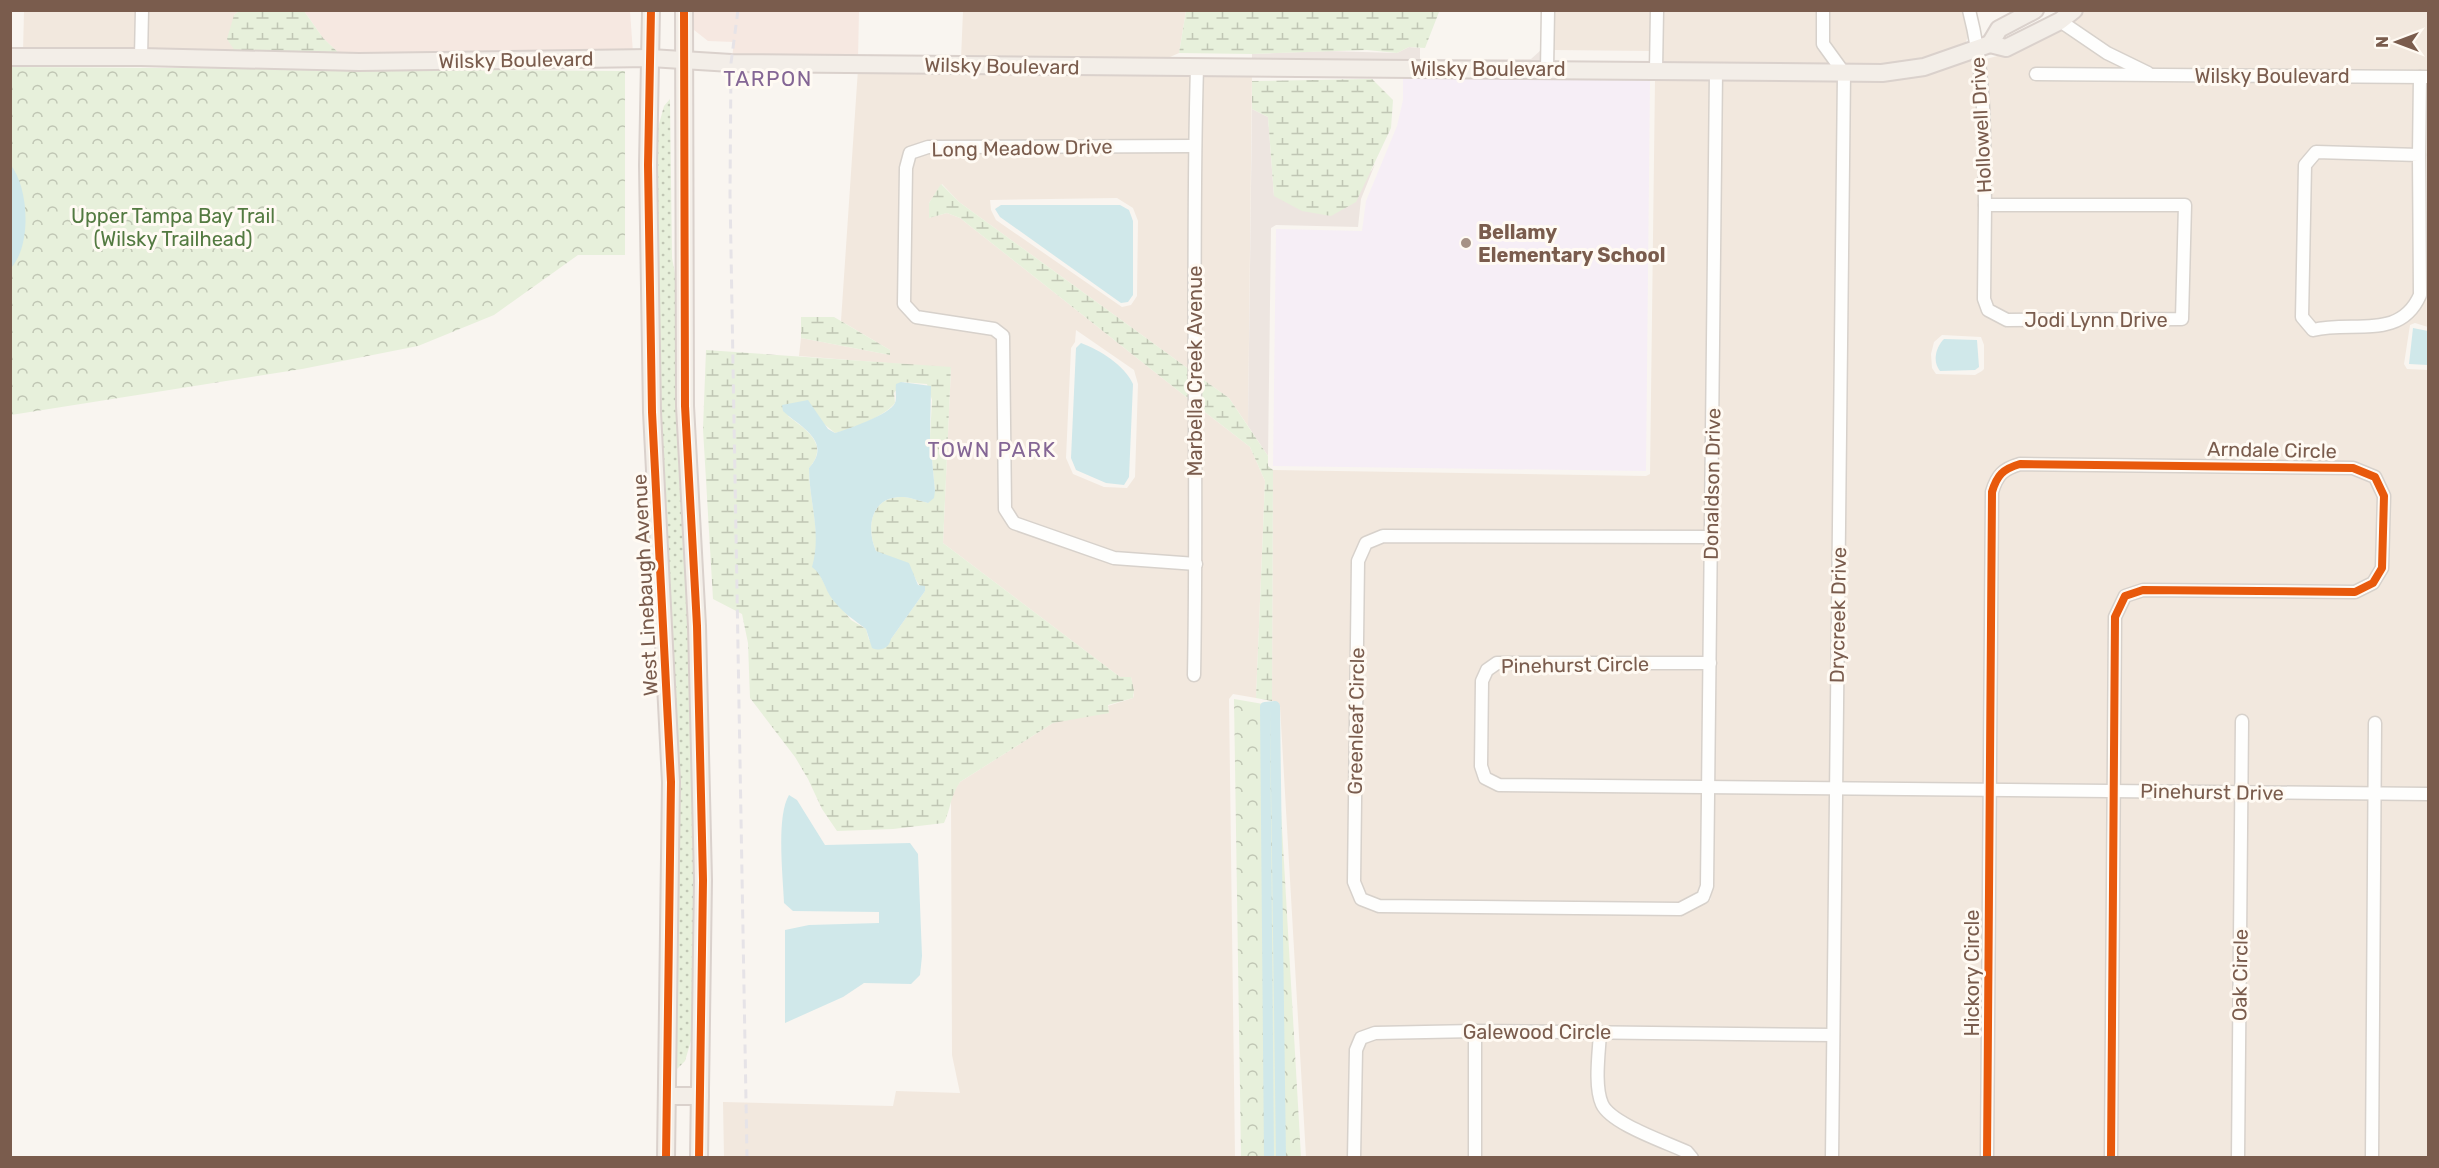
<svg xmlns="http://www.w3.org/2000/svg" width="2439" height="1168" font-family="Rubik,sans-serif">
<style>
.residential{fill:#f2e8de;fill-rule:evenodd}
.commercial{fill:#f6e8e1}
.industrial{fill:#ede5e0}
.education{fill:#f6eef6}
.grass{fill:url(#grass-dots)}
.forest{fill:url(#forest-crowns)}
.wetland{fill:url(#wetland-marsh);fill-rule:evenodd}
.water{fill:#d0e8ea}
.lines{fill:none;stroke-linecap:round;stroke-linejoin:round}
.canal{stroke:#d0e8ea;stroke-width:10}
.minor-casing{stroke:#d7d1cb;stroke-width:15}
.major-casing{stroke:#dad1cc;stroke-width:20}
.minor{stroke:#fefefd;stroke-width:12}
.major{stroke:#f3eee8;stroke-width:16}
.rail{stroke:#e6e3e7;stroke-width:3;stroke-dasharray:9 6;stroke-linecap:butt}
.cycleway-casing{stroke:#fffaf3;stroke-width:11}
.cycleway{stroke:#e8590c;stroke-width:8}
.poi-dot{fill:#a69286;stroke:#fffaf3;stroke-width:2}
.labels{text-anchor:middle;stroke-width:6;stroke-linejoin:round;paint-order:stroke}
.street-label{font-size:20px;fill:#7a5c4d;stroke:#fffaf3}
.park-label{font-size:20px;fill:#537a41;stroke:#fffaf3}
.poi-label{font-size:20px;font-weight:bold;fill:#7a5c4d;stroke:#fffaf3;text-anchor:start}
.neighbourhood-label{font-size:21px;letter-spacing:1.5px;fill:#846695;stroke:#fffaf3}
</style>
<defs>
<pattern id="grass-dots" width="8" height="8" patternUnits="userSpaceOnUse" patternTransform="scale(1.5)"><rect width="8" height="8" fill="#e7f0db"/><path d="M2 2h.1M6 6h.1" fill="none" stroke="#c0c6b4" stroke-width="1.8" stroke-linecap="round"/></pattern>
<pattern id="forest-crowns" width="20" height="18" patternUnits="userSpaceOnUse" patternTransform="scale(1.5)"><rect width="20" height="18" fill="#e7f0db"/><path d="M2 6a3 3 0 1 1 6 0M12 15a3 3 0 1 1 6 0" fill="none" stroke="#c0c6b4"/></pattern>
<pattern id="wetland-marsh" width="20" height="14" patternUnits="userSpaceOnUse" patternTransform="scale(1.5)"><rect width="20" height="14" fill="#e7f0db"/><path d="M1 5h8M5 5V1M11 12h8M15 12V8" fill="none" stroke="#c0c6b4"/></pattern>
</defs>
<rect width="100%" height="100%" fill="#f9f5f0"/>
<g class="residential">
<polygon points="1817,10 1817,44 1833,68 1662,65 1663,11"/>
<polygon points="2083,10 2428,11 2428,72 2153,69 2111,48 2070,21"/>
<polygon points="24,11 136,11 135,52 23,52"/>
<polygon points="148,11 239,11 234,15 237,54 147,52"/>
<polygon points="963,11 1186,11 1179,53 1161,61 961,59"/>
<polygon points="1554,11 1651,11 1650,51 1553,50"/>
<polygon points="1829,11 1965,11 1971,28 1964,47 1928,62 1847,69 1829,43"/>
<path d="M2060,27L2129,69L2031,68V79L2154,82L2155,80L2414,82L2413,150L2316,147L2299,164L2296,317L2329,331L2390,330L2419,311L2425,295L2426,82H2428V327L2415,323L2410,325L2404,364L2407,369L2428,370V788H2381V718H2370L2369,788L2248,787L2247,715L2236,716V787L2120,785L2121,618L2130,600L2144,595L2376,588L2388,568L2390,496L2378,473L2020,459L2002,465L1991,476L1986,492L1984,783L1842,782L1850,79L1893,80L1912,77L1968,56L1975,62L1979,205L1978,299L1985,314L2183,325L2188,319L2191,205L2185,200H1990L1986,59L2005,54ZM1942,335L1981,337L1984,345V369L1982,371L1975,375L1936,374L1932,368L1931,354L1934,342Z"/>
<polygon points="858,69 1191,73 1189,141 905,152 900,168 898,304 900,308 992,334 997,339 999,509 1009,526 1112,563 1190,568 1188,680 1200,680 1201,409 1250,447 1265,481 1256,698 1233,694 1229,699 1235,1157 724,1157 723,1102 893,1106 896,1091 960,1093 952,1055 951,795 960,782 1053,723 1109,710 1108,706 1133,698 1134,695 1131,677 1120,677 943,543 951,368 799,356 801,338 890,355 890,350 841,321"/>
<polygon points="1202,73 1252,73 1248,426 1229,398 1201,378"/>
<polygon points="1710,76 1705,532 1363,539 1348,882 1376,911 1706,904 1711,899 1714,791 1830,792 1828,1030 1356,1036 1350,1050 1349,1157 1306,1157 1280,706 1278,702 1272,701 1273,470 1646,476 1650,474 1655,79"/>
<polygon points="1722,76 1838,79 1830,782 1714,781"/>
<path d="M1189,151L1190,370L959,202L942,184L929,203V218L947,213L960,218L1190,400V558L1115,553L1018,519L1010,507L1009,337L919,312L910,302L912,169L915,157L930,152ZM1117,198L1133,208L1138,221L1137,296L1131,305L1122,307L996,220L991,210L990,200ZM1076,330L1134,370L1138,384L1135,477L1127,488L1104,487L1073,474L1066,458L1071,348L1075,342Z"/>
<polygon points="2319,157 2413,160 2414,294 2409,306 2388,320 2328,321 2315,324 2308,316 2311,166"/>
<polygon points="1990,210 2179,210 2177,314 2009,315 1993,306 1990,298"/>
<polygon points="2021,469 2351,473 2371,481 2378,497 2377,566 2369,579 2353,587 2120,594 2108,785 1995,784 1998,492 2002,481 2009,473"/>
<polygon points="1384,541 1705,542 1704,657 1497,657 1476,681 1475,766 1480,780 1702,791 1701,885 1698,894 1679,903 1380,901 1366,895 1360,881 1364,562 1371,547"/>
<polygon points="1499,668 1704,668 1702,781 1500,780 1490,775 1487,765 1488,682 1492,673"/>
<polygon points="1842,792 1984,794 1981,1157 1838,1158"/>
<polygon points="1995,794 2108,795 2105,1157 1993,1158"/>
<polygon points="2120,795 2236,797 2232,1157 2116,1158"/>
<polygon points="2248,797 2369,799 2366,1157 2244,1158"/>
<polygon points="2381,799 2428,799 2428,1157 2378,1158"/>
<polygon points="1469,1037 1469,1157 1360,1158 1361,1051 1366,1042 1377,1039"/>
<polygon points="1481,1037 1594,1038 1597,1107 1610,1121 1684,1158 1481,1158"/>
<polygon points="1606,1038 1828,1040 1827,1157 1699,1157 1690,1148 1616,1113 1608,1102 1604,1089"/>
</g>
<g class="commercial">
<polygon points="304,11 630,11 633,53 342,56 323,38"/>
<polygon points="693,11 859,11 858,59 732,58 734,42 708,41 694,30"/>
</g>
<g class="industrial">
<polygon points="1409,47 1420,48 1420,60 1531,59 1541,50 1541,64 1252,62 1252,54 1328,51 1397,53"/>
<polygon points="1252,109 1268,117 1274,196 1371,171 1375,164 1361,199 1358,227 1276,225 1271,228 1268,456 1248,426"/>
</g>
<polygon class="education" points="1403,76 1650,79 1646,471 1273,466 1276,229 1362,231 1366,201 1397,126 1403,100"/>
<polygon class="grass" points="670,99 672,258 677,284 697,833 693,1034 685,1061 677,1069 677,879 656,318 656,135 664,106"/>
<g class="forest">
<polygon points="11,67 625,71 625,255 578,255 494,315 418,346 302,369 11,415"/>
<polygon points="1234,699 1275,706 1301,1157 1241,1157"/>
</g>
<g class="wetland">
<polygon points="239,11 304,11 323,38 342,56 237,54 227,39 234,15"/>
<polygon points="1186,11 1439,10 1439,12 1425,48 1409,47 1397,53 1367,50 1252,54 1179,53"/>
<polygon points="1372,79 1393,100 1391,128 1356,202 1331,216 1302,211 1274,196 1268,117 1252,109 1252,81"/>
<polygon points="941,184 959,202 1190,370 1190,400 960,218 947,213 929,218 929,203"/>
<polygon points="801,317 834,317 890,350 890,355 801,338"/>
<path d="M706,350L951,367L943,543L1120,677H1131L1134,690L1133,698L1108,705L1109,713L1053,723L960,782C950,797 951,808 944,823L893,829L837,831L822,809L808,779L795,757L750,698L748,643L742,614L713,599L703,429ZM902,382L927,384L932,400L930,438L935,491L928,503C920,501 912,498 904,497C872,495 865,526 876,551C887,558 902,558 910,570C916,578 917,584 925,591L891,639L869,640L866,629L851,620L829,593L819,573L813,567C822,533 809,502 809,468C830,444 806,430 788,416L824,424L835,433C854,428 882,418 895,403L894,393Z"/>
<polygon points="1201,378 1229,398 1268,456 1268,466 1273,470 1272,701 1256,698 1265,481 1250,447 1201,409"/>
</g>
<g class="water">
<path d="M10,164C29,187 32,245 11,268Z"/>
<polygon points="1001,205 1120,205 1129,210 1133,221 1133,295 1128,302 1121,303 1000,217 995,209"/>
<polygon points="2413,328 2428,331 2428,365 2409,364"/>
<path d="M1944,339L1977,340L1979,367L1975,370L1940,371C1932,361 1936,347 1944,339Z"/>
<path d="M1081,343C1100,350 1124,365 1133,384L1129,477L1124,485L1106,483L1076,470L1071,458L1076,348Z"/>
<path d="M901,382L931,386L930,438L935,491L934,498L928,503C920,501 912,498 904,497C872,495 865,526 876,551L909,563L918,585L925,586V591L891,639C889,648 881,652 872,648L866,629C853,619 843,613 833,600C824,589 824,576 812,567C822,533 809,502 809,468C833,441 800,427 783,411L782,405L808,400L828,429L835,433C846,430 891,414 895,403C897,398 895,390 896,384Z"/>
<path d="M789,795L797,800L825,845L910,843L918,854L922,956L920,975L911,984L864,983L843,997L785,1023V930L809,925L879,923V912L793,911L784,903C783,876 776,817 789,795Z"/>
</g>
<g class="lines">
<polyline class="canal" points="1269,1158 1265,707 1275,706 1281,1158"/>
<g class="minor-casing">
<g id="minor">
<polyline points="1823,10 1823,44 1844,73 1832,1158"/>
<path d="M1969,10C1986,75 1984,139 1985,205"/>
<polyline points="2060,21 2107,53 2148,73"/>
<polyline points="141,57 142,10"/>
<polyline points="1547,70 1548,10"/>
<polyline points="1656,70 1657,10"/>
<polyline points="2036,74 2428,77"/>
<polyline points="1195,146 928,147 910,153 906,168 904,304 916,317 994,329 1003,336 1005,509 1014,523 1114,558 1196,564"/>
<path d="M2316,152L2419,155L2420,295C2400,341 2352,320 2313,330L2302,317L2305,165Z"/>
<polyline points="2419,155 2420,77"/>
<polygon points="1985,205 2185,205 2182,319 2007,320 1988,310 1984,299"/>
<polyline points="1711,537 1383,536 1366,543 1358,561 1354,882 1361,899 1379,906 1680,909 1703,897 1707,886 1716,71"/>
<polyline points="1710,663 1497,663 1487,670 1482,681 1481,766 1485,778 1499,785 2428,794"/>
<path d="M1194,675C1198,473 1191,270 1197,67"/>
<path d="M1600,1033C1599,1052 1594,1086 1602,1104C1611,1124 1666,1142 1687,1152L1692,1158"/>
<polyline points="1354,1158 1356,1050 1361,1038 1375,1033 1475,1031 1833,1035"/>
<polyline points="1475,1158 1475,1031"/>
<path d="M1987,1158L1992,492C1997,475 2003,469 2020,464L2353,468L2375,477L2384,496L2382,568L2373,583L2355,592L2143,590L2125,596L2115,617L2111,1158"/>
<polyline points="2238,1158 2242,721"/>
<polyline points="2372,1158 2375,723"/>
</g>
</g>
<g class="major-casing">
<g id="major">
<polyline points="651,10 648,165 652,412 671,782 666,1158"/>
<polyline points="684,10 685,406 697,626 703,880 699,1158"/>
<polyline points="1990,44 2006,48 2060,21 2074,10"/>
<polyline points="1990,44 1999,29 2035,10"/>
<polyline points="10,57 141,57 359,62 650,58 731,63 1882,73 1924,67 1990,44"/>
<polyline points="668,1096 700,1096"/>
</g>
</g>
<use href="#minor" class="minor"/>
<use href="#major" class="major"/>
<polyline class="rail" points="738,10 731,63 730,194 747,1158"/>
<g class="cycleway-casing">
<g id="cycleway">
<polyline points="651,10 648,165 652,412 671,782 666,1158"/>
<polyline points="684,10 685,406 697,626 703,880 699,1158"/>
<path d="M1987,1158L1992,492C1997,475 2003,469 2020,464L2353,468L2375,477L2384,496L2382,568L2373,583L2355,592L2143,590L2125,596L2115,617L2111,1158"/>
</g>
</g>
<use href="#cycleway" class="cycleway"/>
</g>
<circle class="poi-dot" cx="1466" cy="243" r="6"/>
<g class="labels">
<g class="street-label">
<text transform="translate(516 60) rotate(-1)" y="7">Wilsky Boulevard</text>
<text transform="translate(1002 66) rotate(1)" y="7">Wilsky Boulevard</text>
<text x="1488" y="76">Wilsky Boulevard</text>
<text x="2272" y="83">Wilsky Boulevard</text>
<text transform="translate(1981 125) rotate(-93)" y="7">Hollowell Drive</text>
<text transform="translate(1022 148) rotate(-1)" y="7">Long Meadow Drive</text>
<text x="2096" y="327">Jodi Lynn Drive</text>
<text transform="translate(1195 371) rotate(-90)" y="7">Marbella Creek Avenue</text>
<text transform="translate(2272 450) rotate(1)" y="7">Arndale Circle</text>
<text transform="translate(1712 484) rotate(-89)" y="7">Donaldson Drive</text>
<text transform="translate(645 585) rotate(-93)" y="7">West Linebaugh Avenue</text>
<text transform="translate(1838 615) rotate(-89)" y="7">Drycreek Drive</text>
<text transform="translate(1575 665) rotate(-1)" y="7">Pinehurst Circle</text>
<text transform="translate(1356 721) rotate(-89)" y="7">Greenleaf Circle</text>
<text transform="translate(2212 792) rotate(1)" y="7">Pinehurst Drive</text>
<text transform="translate(1972 973) rotate(-90)" y="7">Hickory Circle</text>
<text transform="translate(2240 975) rotate(-89)" y="7">Oak Circle</text>
<text x="1537" y="1039">Galewood Circle</text>
</g>
<g class="park-label">
<text x="173" y="223">Upper Tampa Bay Trail<tspan x="173" dy="23">(Wilsky Trailhead)</tspan></text>
</g>
<g class="poi-label">
<text x="1478" y="239">Bellamy<tspan x="1478" dy="23">Elementary School</tspan></text>
</g>
<g class="neighbourhood-label">
<text x="768" y="86">TARPON</text>
<text x="992" y="457">TOWN PARK</text>
</g>
</g>
<rect width="2439" height="1168" fill="none" stroke="#7a5c4d" stroke-width="24"/>
<g transform="translate(2397 42) rotate(270)" stroke="#fffaf3" stroke-width="4.5" paint-order="stroke">
<path d="M0-4.5L10 22L0 15L-10 22Z" fill="#7a5c4d"/>
<text y="-9" font-size="16" font-weight="bold" text-anchor="middle" fill="#7a5c4d">N</text>
</g>
</svg>
